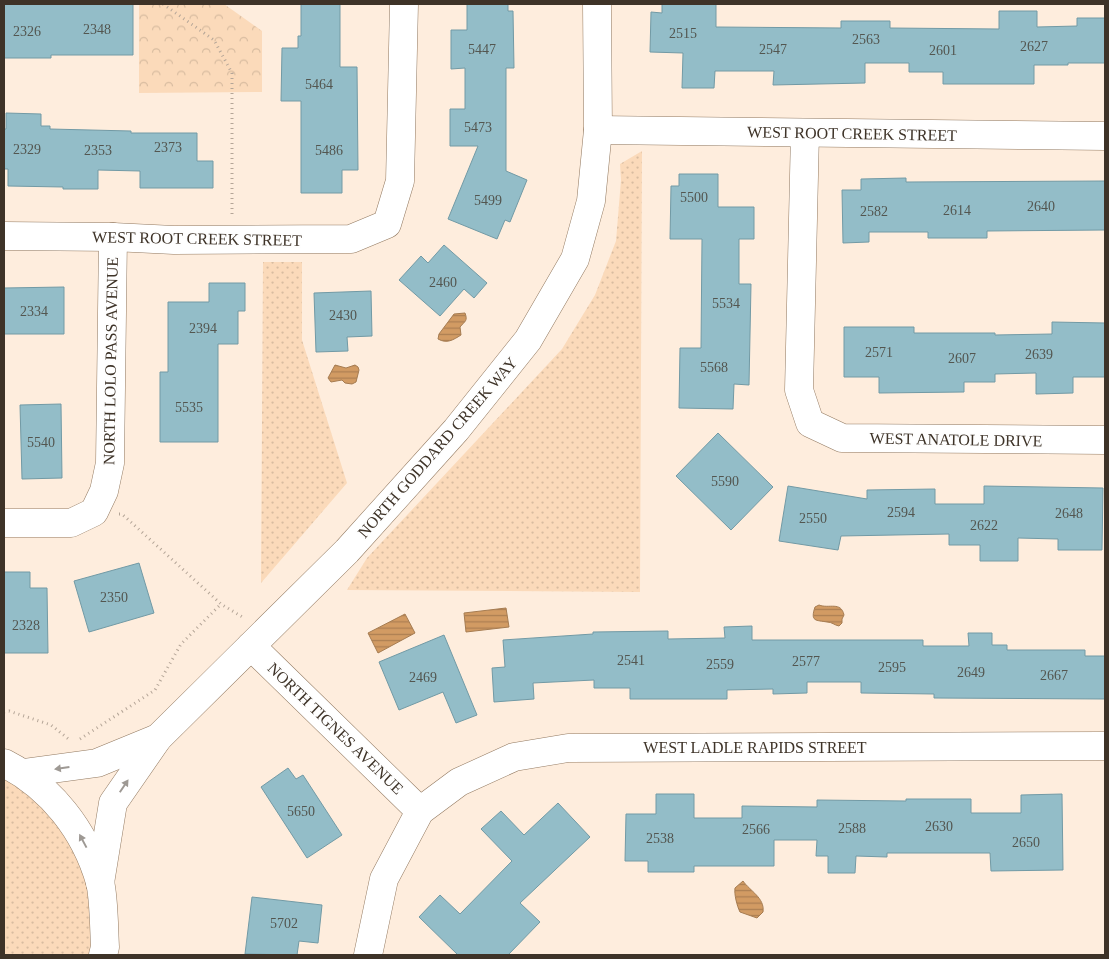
<svg xmlns="http://www.w3.org/2000/svg" width="1109" height="959" font-family="'Times New Roman',serif">
<style>
.grass{fill:url(#grass-dots)}
.forest{fill:url(#forest-crowns)}
.water{fill:url(#water-rules);stroke:#a67c51}
.building{fill:#93bdc8;stroke:#729aa5}
.lines{fill:none;stroke-linecap:round;stroke-linejoin:round}
.minor-casing{stroke:#927960;stroke-width:29}
.tertiary-casing{stroke:#927960;stroke-width:29}
.path{stroke:#b4a597;stroke-width:3;stroke-dasharray:1 4;stroke-linecap:butt}
.minor{stroke:#fff;stroke-width:28}
.tertiary{stroke:#fff;stroke-width:28}
.oneway{fill:#9e9994}
.labels{text-anchor:middle;stroke-width:4;stroke-linejoin:round;paint-order:stroke}
.number-label{font-size:14px;fill:#535650}
.street-label{font-size:16px;fill:#3e3328;stroke:#fefefe}
</style>
<defs>
<pattern id="grass-dots" width="8" height="8" patternUnits="userSpaceOnUse" patternTransform="scale(1.25)"><rect width="8" height="8" fill="#fbdaba"/><path d="M2 2h.1M6 6h.1" fill="none" stroke="#d8bca0" stroke-width="1.8" stroke-linecap="round"/></pattern>
<pattern id="forest-crowns" width="20" height="18" patternUnits="userSpaceOnUse" patternTransform="scale(1.25)"><rect width="20" height="18" fill="#fbdaba"/><path d="M2 6a3 3 0 1 1 6 0M12 15a3 3 0 1 1 6 0" fill="none" stroke="#d8bca0"/></pattern>
<pattern id="water-rules" width="6" height="5" patternUnits="userSpaceOnUse" patternTransform="scale(1.25)"><rect width="6" height="5" fill="#d29b63"/><path d="M0 2.5h6" fill="none" stroke="#ac7f52"/></pattern>
</defs>
<rect width="100%" height="100%" fill="#feeddd"/>
<g class="grass">
<polygon points="642,151 640,592 347,590 367,558 562,349 595,295 616,241 621,180 620,164"/>
<polygon points="263,262 302,262 302,340 347,483 261,583"/>
<polygon points="4,771 64,825 91,885 93,955 4,955"/>
</g>
<polygon class="forest" points="139,4 224,4 262,31 262,92 139,93"/>
<g class="water">
<path d="M465,313C468,321 465,321 460,327L461,335C453,340 447,344 438,339L439,334L454,314Z"/>
<polygon points="335,365 346,368 355,365 358,367 359,370 356,382 352,384 345,383 342,380 331,382 328,378"/>
<path d="M819,605C829,609 841,601 844,615L842,619V623L839,626C834,625 832,622 827,622C816,620 810,622 815,607Z"/>
<polygon points="506,608 509,627 466,632 464,613"/>
<polygon points="405,614 415,633 378,653 368,633"/>
<path d="M743,881C750,891 765,898 763,912L757,918L740,912C737,906 734,894 735,888Z"/>
</g>
<g class="building">
<polygon points="4,4 133,4 133,55 51,55 51,58 4,58"/>
<polygon points="301,4 340,4 340,67 357,67 358,170 342,170 342,193 301,193 301,101 281,101 282,48 298,48 298,36 301,36"/>
<polygon points="467,4 508,4 508,11 513,11 514,68 506,68 506,171 527,180 510,222 505,220 497,239 448,219 478,146 450,146 450,109 465,109 465,68 451,69 451,30 467,30"/>
<polygon points="662,4 716,4 716,27 841,28 841,21 890,21 890,28 999,29 999,11 1037,11 1037,27 1077,26 1077,18 1105,18 1105,63 1068,63 1068,65 1034,65 1034,84 943,84 943,72 909,72 909,63 865,63 865,83 773,85 774,71 715,71 714,88 682,88 683,53 650,52 651,12 662,13"/>
<polygon points="6,113 41,114 41,126 50,126 50,129 131,131 131,133 197,133 197,161 213,161 213,188 140,188 140,171 98,170 98,189 63,189 63,187 8,186 8,169 4,169 4,129 6,129"/>
<polygon points="679,174 718,174 718,207 754,207 754,239 739,239 739,284 751,284 749,385 734,384 733,409 679,408 680,348 701,348 702,239 670,239 671,186 679,186"/>
<polygon points="906,178 906,182 1105,181 1105,230 987,231 987,238 928,238 928,232 869,232 869,242 843,243 842,190 861,190 861,179"/>
<polygon points="444,245 487,283 474,298 464,289 440,316 399,280 421,256 428,263"/>
<polygon points="209,283 245,283 245,311 238,311 238,344 218,344 218,442 160,442 160,372 168,372 168,302 209,302"/>
<polygon points="64,287 64,334 4,334 4,288"/>
<polygon points="371,291 372,336 347,337 348,351 316,352 314,293"/>
<polygon points="1052,322 1105,323 1105,377 1073,377 1073,393 1036,394 1036,373 995,374 995,382 964,382 964,392 879,393 879,377 844,377 844,327 914,327 914,333 995,333 995,335 1052,334"/>
<polygon points="61,404 62,478 22,479 20,405"/>
<polygon points="718,433 773,487 731,530 676,476"/>
<polygon points="788,486 867,499 867,490 935,489 935,504 984,504 984,486 1103,488 1102,550 1058,550 1058,539 1018,538 1018,561 980,561 980,545 949,545 949,534 841,536 838,550 779,541"/>
<polygon points="139,563 154,613 89,632 74,581"/>
<polygon points="4,572 30,572 30,588 47,588 48,653 4,653"/>
<polygon points="752,626 752,640 923,640 923,646 969,646 968,633 992,633 992,645 1007,645 1007,650 1085,650 1085,656 1105,656 1105,699 934,698 934,694 861,693 861,682 807,682 807,693 773,694 773,689 727,690 727,699 630,699 630,688 594,688 594,680 533,683 534,699 494,702 492,668 505,667 503,640 593,634 593,632 668,631 668,639 725,638 724,627"/>
<polygon points="444,635 477,715 456,723 443,692 399,710 379,662"/>
<polygon points="288,768 296,779 303,775 342,835 307,858 261,787"/>
<polygon points="656,794 694,794 694,818 742,818 742,806 817,807 817,800 906,801 906,799 971,799 971,813 1021,813 1021,795 1062,794 1063,870 991,871 990,853 887,853 887,857 856,856 855,873 828,873 828,856 816,856 817,840 774,840 774,866 694,866 694,872 648,872 648,861 625,861 626,814 656,814"/>
<polygon points="558,803 590,837 520,903 540,922 508,955 458,955 419,917 440,895 460,914 512,861 481,829 501,811 524,835"/>
<polygon points="252,897 322,905 318,943 299,941 297,955 245,954"/>
</g>
<g class="lines">
<g class="minor-casing">
<g id="minor">
<polyline points="598,130 1105,136"/>
<polyline points="805,133 799,390 810,423 842,438 1105,440"/>
<polyline points="4,236 113,237 174,240 351,239 387,224 400,181 404,4"/>
<polyline points="4,523 71,523 94,512 104,491 110,463 113,237"/>
<polyline points="251,646 420,811"/>
<polyline points="368,955 384,879 420,811 459,782 514,757 568,748 1105,746"/>
</g>
</g>
<g class="tertiary-casing">
<g id="tertiary">
<path d="M4,763C51,787 85,830 100,882C104,898 104,929 105,947L103,955"/>
<polyline points="23,773 97,763 158,738"/>
<polyline points="100,883 113,803 158,738 347,551 456,430 528,340 575,259 591,201 598,130 597,4"/>
</g>
</g>
<g class="path">
<polyline points="163,4 214,40 232,73 232,216"/>
<polyline points="119,514 122,514 221,604 244,618"/>
<polyline points="4,712 9,711 51,725 71,741"/>
<polyline points="80,739 155,690 181,644 221,604"/>
</g>
<use href="#minor" class="minor"/>
<use href="#tertiary" class="tertiary"/>
</g>
<defs><path id="oneway-solid" d="M-6-.8H1V-3.2L6.5 0L1 3.2V.8H-6Z" transform="scale(1.25)"/></defs>
<g class="oneway">
<use href="#oneway-solid" transform="translate(62 768) rotate(172)"/>
<use href="#oneway-solid" transform="translate(124 786) rotate(-56)"/>
<use href="#oneway-solid" transform="translate(83 841) rotate(-118)"/>
</g>
<g class="labels">
<g class="number-label">
<text x="97" y="34">2348</text>
<text x="27" y="36">2326</text>
<text x="683" y="38">2515</text>
<text x="866" y="44">2563</text>
<text x="1034" y="51">2627</text>
<text x="482" y="54">5447</text>
<text x="773" y="54">2547</text>
<text x="943" y="55">2601</text>
<text x="319" y="89">5464</text>
<text x="478" y="132">5473</text>
<text x="168" y="152">2373</text>
<text x="27" y="154">2329</text>
<text x="98" y="155">2353</text>
<text x="329" y="155">5486</text>
<text x="694" y="202">5500</text>
<text x="488" y="205">5499</text>
<text x="1041" y="211">2640</text>
<text x="957" y="215">2614</text>
<text x="874" y="216">2582</text>
<text x="443" y="287">2460</text>
<text x="726" y="308">5534</text>
<text x="34" y="316">2334</text>
<text x="343" y="320">2430</text>
<text x="203" y="333">2394</text>
<text x="879" y="357">2571</text>
<text x="1039" y="359">2639</text>
<text x="962" y="363">2607</text>
<text x="714" y="372">5568</text>
<text x="189" y="412">5535</text>
<text x="41" y="447">5540</text>
<text x="725" y="486">5590</text>
<text x="901" y="517">2594</text>
<text x="1069" y="518">2648</text>
<text x="813" y="523">2550</text>
<text x="984" y="530">2622</text>
<text x="114" y="602">2350</text>
<text x="26" y="630">2328</text>
<text x="631" y="665">2541</text>
<text x="806" y="666">2577</text>
<text x="720" y="669">2559</text>
<text x="892" y="672">2595</text>
<text x="971" y="677">2649</text>
<text x="1054" y="680">2667</text>
<text x="423" y="682">2469</text>
<text x="301" y="816">5650</text>
<text x="939" y="831">2630</text>
<text x="852" y="833">2588</text>
<text x="756" y="834">2566</text>
<text x="660" y="843">2538</text>
<text x="1026" y="847">2650</text>
<text x="284" y="928">5702</text>
</g>
<g class="street-label">
<text transform="translate(852 133) rotate(1)" y="6">WEST ROOT CREEK STREET</text>
<text transform="translate(197 238) rotate(1)" y="6">WEST ROOT CREEK STREET</text>
<text transform="translate(110 361) rotate(-89)" y="6">NORTH LOLO PASS AVENUE</text>
<text transform="translate(956 439) rotate(1)" y="6">WEST ANATOLE DRIVE</text>
<text transform="translate(437 447) rotate(-49)" y="6">NORTH GODDARD CREEK WAY</text>
<text transform="translate(336 728) rotate(44)" y="6">NORTH TIGNES AVENUE</text>
<text x="755" y="753">WEST LADLE RAPIDS STREET</text>
</g>
</g>
<rect width="1109" height="959" fill="none" stroke="#3e3328" stroke-width="10"/>
</svg>
